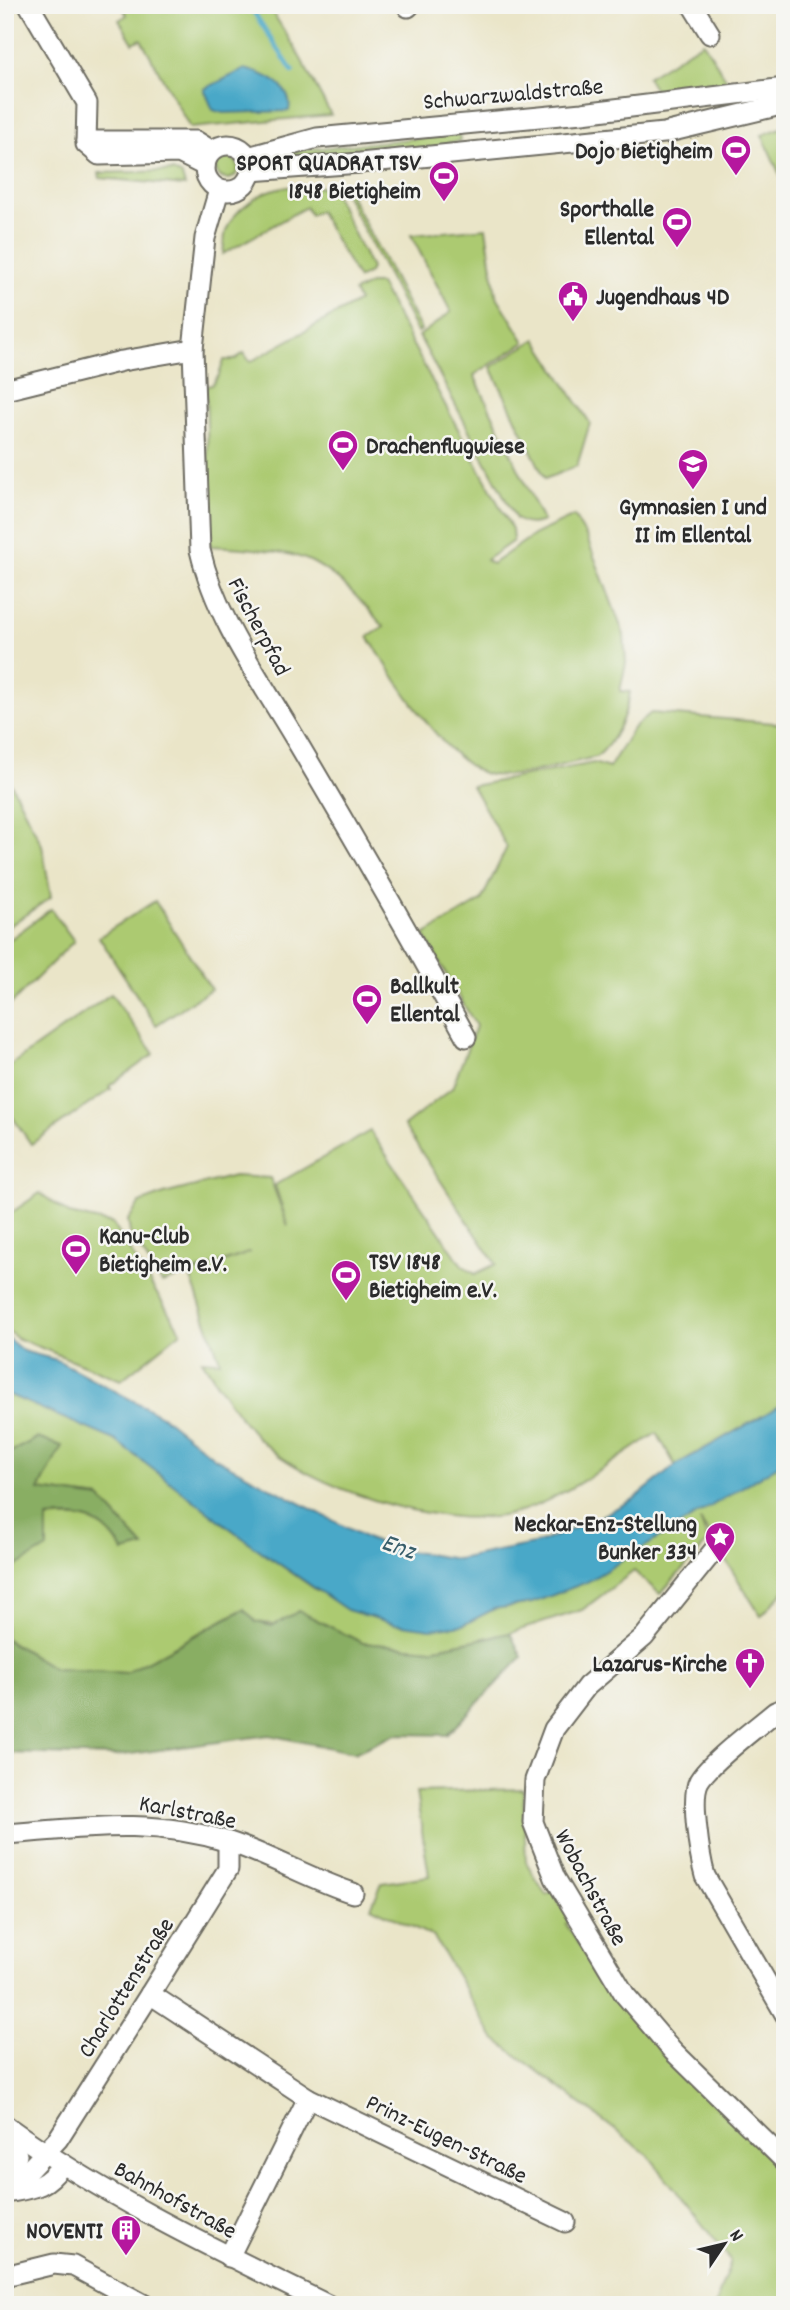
<svg xmlns="http://www.w3.org/2000/svg" width="790" height="2310" font-family="Dekko,sans-serif">
<style>
.green{fill:#acca71;stroke:#6c7a4e;stroke-width:2}
.forest{fill:#89ae63;stroke:#5a6c47;stroke-width:2}
.water{fill:#4aa8c8;stroke:#3a6a7a;stroke-width:2}
.lines{fill:none;stroke-linecap:round;stroke-linejoin:round}
.stream{stroke:#4aa8c8;stroke-width:4.5}
.minor-casing{stroke:#6e6c62;stroke-width:23}
.minor{stroke:#fff;stroke-width:19}
.labels{text-anchor:middle;stroke-width:5;stroke-linejoin:round;paint-order:stroke}
.street-label{font-size:24px;fill:#2b2b2b;stroke:#f6f6f2}
.poi-label{font-size:24px;font-weight:bold;fill:#2b2b2b;stroke:#f6f6f2;text-anchor:end}
.water-label{font-size:26px;font-style:italic;fill:#375d6a;stroke:#f6f6f2}
</style>
<rect width="100%" height="100%" fill="#f6f6f2"/>
<filter id="ink" filterUnits="userSpaceOnUse"><feTurbulence type="fractalNoise" baseFrequency=".0143" numOctaves="2"/><feDisplacementMap in="SourceGraphic" scale="14" xChannelSelector="R" yChannelSelector="G"/><feConvolveMatrix kernelMatrix="1 2 1 2 8 2 1 2 1" color-interpolation-filters="sRGB"/></filter>
<filter id="wash" filterUnits="userSpaceOnUse"><feTurbulence type="fractalNoise" baseFrequency=".00686" numOctaves="4" result="noise"/><feDisplacementMap in="SourceGraphic" scale="28" xChannelSelector="R" yChannelSelector="G"/><feGaussianBlur stdDeviation="1.57" result="paint"/><feColorMatrix in="noise" values="0 0 0 0 0 0 0 0 0 0 0 0 0 0 0 0 0 1.4 0 .05"/><feComposite in="paint" operator="in"/></filter>
<g filter="url(#wash)">
<rect width="100%" height="100%" fill="#eae5c8"/>
<g class="green">
<polygon points="121,5 268,5 295,48 331,115 190,128 141,39 133,43 119,20 127,15"/>
<polygon points="703,42 730,85 656,92 647,77"/>
<polygon points="781,128 785,132 785,186 762,135"/>
<polygon points="459,134 460,141 448,143 449,150 276,162 274,153"/>
<circle cx="227" cy="168" r="11"/>
<polygon points="173,171 182,176 185,186 100,178 99,173"/>
<path d="M284,187H327L333,191L371,268L369,273L358,279L319,211L310,215L306,207L223,254C224,246 224,238 226,231C233,209 263,190 284,187Z"/>
<polygon points="358,187 360,189 350,195 421,330 417,332 342,188"/>
<path d="M486,228L496,295L525,342L474,375L543,521C532,525 526,525 516,519L419,336L451,312L411,235Z"/>
<path d="M370,284H380L512,529L513,541L486,560L492,564L535,534L574,516L587,538L624,635L626,663L620,691L630,692C627,713 614,744 596,757C566,763 520,779 491,775C449,770 392,672 368,637L384,627C363,603 341,577 312,562C288,550 236,547 210,546L206,386L212,385L219,375L224,360H234L244,353L250,362L359,301L354,292Z"/>
<polygon points="536,339 590,423 577,466 545,479 491,367"/>
<path d="M651,713L785,724V1403L675,1465L657,1433C614,1460 557,1504 507,1515C439,1529 307,1488 258,1438C236,1415 219,1386 202,1360L220,1361L190,1275L251,1252L162,1283L130,1233L128,1220L140,1203L164,1194L234,1176L270,1178L288,1226L275,1185L370,1131L462,1265L475,1274L496,1264L404,1126L452,1088L476,1026L424,935L481,901L507,847L472,786L594,763L609,768L634,727Z"/>
<polygon points="5,772 42,845 51,897 5,929"/>
<polygon points="155,901 211,989 156,1025 99,937"/>
<polygon points="51,909 74,941 5,1010 5,943"/>
<polygon points="111,994 154,1054 109,1086 111,1089 31,1144 5,1106 5,1069"/>
<polygon points="40,1193 69,1214 113,1224 181,1332 121,1380 17,1338 5,1329 5,1217"/>
<path d="M5,1393L115,1440L256,1548L318,1591L463,1625L494,1609L532,1603L785,1461V1590L761,1616L700,1520L708,1542L660,1594L634,1571L582,1610L510,1633L431,1649L362,1643L334,1631L255,1622L243,1609L126,1673L55,1669L5,1638V1573L46,1548V1519C86,1515 102,1518 124,1552L144,1547L100,1498L39,1490L61,1446L37,1438L5,1455Z"/>
<polygon points="523,1789 526,1862 546,1895 553,1891 570,1921 566,1924 613,1999 621,2000 660,2044 657,2048 785,2174 785,2305 715,2305 731,2261 648,2155 493,2037 434,1937 371,1907 382,1883 429,1876 416,1792"/>
</g>
<g class="forest">
<path d="M37,1438L62,1446L39,1490L100,1498L144,1547L124,1552C102,1518 86,1515 47,1518V1548L5,1573V1455Z"/>
<polygon points="244,1609 256,1622 272,1626 299,1611 363,1643 431,1649 510,1633 522,1657 447,1735 396,1734 354,1753 269,1735 116,1756 5,1753 5,1639 55,1669 126,1673"/>
</g>
<g class="water">
<path d="M245,69C265,74 294,86 289,111L223,113L213,110L204,89Z"/>
<polygon points="5,1336 23,1351 57,1360 162,1416 215,1458 370,1540 395,1549 457,1559 538,1543 590,1522 634,1499 676,1465 785,1403 785,1461 587,1582 532,1603 494,1609 463,1625 431,1629 395,1624 347,1610 256,1548 115,1440 5,1393"/>
</g>
<g class="lines">
<polyline class="stream" points="249,5 293,72"/>
</g>
</g>
<g filter="url(#ink)">
<g class="lines">
<g class="minor-casing">
<g id="minor">
<polyline points="29,5 87,103 86,144 99,155 179,153 205,166"/>
<polyline points="692,5 710,34"/>
<polyline points="408,7 410,5"/>
<polyline points="86,141 196,141 212,151"/>
<circle cx="228" cy="168" r="23"/>
<polyline points="248,157 317,138 582,113 785,88"/>
<polyline points="251,171 360,163 664,133 785,104"/>
<path d="M219,190L205,238L193,349L200,550C216,619 260,679 296,740C354,838 411,936 466,1037"/>
<polyline points="5,390 122,361 193,349"/>
<polyline points="715,1549 644,1637 587,1686 554,1729 535,1780 533,1822 555,1878 625,1995 673,2051 785,2161"/>
<path d="M785,1708L775,1712C756,1728 710,1762 699,1781C690,1797 700,1858 705,1876L785,2014"/>
<path d="M5,1834C85,1828 150,1817 229,1842C272,1856 310,1879 353,1893"/>
<polyline points="150,1994 308,2098 565,2222"/>
<path d="M5,2125C105,2197 218,2251 328,2305"/>
<polyline points="6,2126 17,2155 8,2191"/>
<polyline points="8,2192 58,2139 150,1994 228,1869 228,1842"/>
<path d="M5,2193C34,2188 44,2189 63,2164"/>
<polyline points="229,2257 308,2098"/>
<polyline points="5,2276 54,2264 73,2266 145,2305"/>
</g>
</g>
<use href="#minor" class="minor"/>
</g>
</g>
<defs>
<g id="stadium-pin" transform="scale(1.575)"><path d="M0 17L-7.5 6A9.5 9.5 0 1 1 7.5 6Z" fill="#b5179e" stroke="#f6f6f2"/><path d="M0-5a6.5 5 0 1 0 0 10a6.5 5 0 1 0 0-10ZM-3.5-1.8h7v3.6h-7Z" fill="#fff"/></g>
<g id="civic-pin" transform="scale(1.575)"><path d="M0 17L-7.5 6A9.5 9.5 0 1 1 7.5 6Z" fill="#b5179e" stroke="#f6f6f2"/><path d="M-.6-6.5H3V-4.5H.6V-3L4-1V1h2V6H-6V1h2V-1L-.6-3ZM-1.2 2.5V6h2.4V2.5Z" fill="#fff"/></g>
<g id="school-pin" transform="scale(1.575)"><path d="M0 17L-7.5 6A9.5 9.5 0 1 1 7.5 6Z" fill="#b5179e" stroke="#f6f6f2"/><path d="M0-5L7-2L0 1L-7-2ZM-4 1L0 2.5L4 1V4Q0 6-4 4Z" fill="#fff"/></g>
<g id="sight-pin" transform="scale(1.575)"><path d="M0 17L-7.5 6A9.5 9.5 0 1 1 7.5 6Z" fill="#b5179e" stroke="#f6f6f2"/><path d="M0-6L1.8-2.2L6-1.7L2.9 1.2L3.7 5.4L0 3.3L-3.7 5.4L-2.9 1.2L-6-1.7L-1.8-2.2Z" fill="#fff"/></g>
<g id="church-pin" transform="scale(1.575)"><path d="M0 17L-7.5 6A9.5 9.5 0 1 1 7.5 6Z" fill="#b5179e" stroke="#f6f6f2"/><path d="M-1.2-6h2.4v3.5h3.3v2.4h-3.3V6h-2.4V-.1h-3.3v-2.4h3.3Z" fill="#fff"/></g>
<g id="building-pin" transform="scale(1.575)"><path d="M0 17L-7.5 6A9.5 9.5 0 1 1 7.5 6Z" fill="#b5179e" stroke="#f6f6f2"/><path d="M-4-6H4V6H1V3H-1V6H-4ZM-2.5-4.3h1.7v1.8h-1.7ZM.8-4.3h1.7v1.8H.8ZM-2.5-1h1.7V.8h-1.7ZM.8-1h1.7V.8H.8Z" fill="#fff"/></g>
</defs>
<g fill-rule="evenodd">
<use href="#stadium-pin" x="736" y="150"/>
<use href="#stadium-pin" x="444" y="176"/>
<use href="#stadium-pin" x="677" y="222"/>
<use href="#civic-pin" x="573" y="296"/>
<use href="#stadium-pin" x="343" y="445"/>
<use href="#school-pin" x="693" y="464"/>
<use href="#stadium-pin" x="367" y="999"/>
<use href="#stadium-pin" x="76" y="1249"/>
<use href="#stadium-pin" x="346" y="1275"/>
<use href="#sight-pin" x="720" y="1537"/>
<use href="#church-pin" x="750" y="1663"/>
<use href="#building-pin" x="126" y="2230"/>
</g>
<g class="labels">
<g class="street-label">
<text transform="translate(513 93) rotate(-5)" y="8">Schwarzwaldstraße</text>
<text transform="translate(260 626) rotate(62)" y="8">Fischerpfad</text>
<text transform="translate(188 1811) rotate(11)" y="8">Karlstraße</text>
<text transform="translate(592 1887) rotate(62)" y="8">Wobachstraße</text>
<text transform="translate(125 1987) rotate(-58)" y="8">Charlottenstraße</text>
<text transform="translate(447 2138) rotate(26)" y="8">Prinz-Eugen-Straße</text>
<text transform="translate(176 2199) rotate(29)" y="8">Bahnhofstraße</text>
</g>
<g class="poi-label">
<text x="713" y="158">Dojo Bietigheim</text>
<text x="421" y="170">SPORT QUADRAT TSV<tspan x="421" dy="28">1848 Bietigheim</tspan></text>
<text x="654" y="216">Sporthalle<tspan x="654" dy="28">Ellental</tspan></text>
<text x="596" y="304" text-anchor="start">Jugendhaus 4D</text>
<text x="366" y="453" text-anchor="start">Drachenflugwiese</text>
<text x="693" y="514" text-anchor="middle">Gymnasien I und<tspan x="693" dy="28">II im Ellental</tspan></text>
<text x="390" y="993" text-anchor="start">Ballkult<tspan x="390" dy="28">Ellental</tspan></text>
<text x="99" y="1243" text-anchor="start">Kanu-Club<tspan x="99" dy="28">Bietigheim e.V.</tspan></text>
<text x="369" y="1269" text-anchor="start">TSV 1848<tspan x="369" dy="28">Bietigheim e.V.</tspan></text>
<text x="697" y="1531">Neckar-Enz-Stellung<tspan x="697" dy="28">Bunker 334</tspan></text>
<text x="727" y="1671">Lazarus-Kirche</text>
<text x="103" y="2238">NOVENTI</text>
</g>
<g class="water-label">
<text transform="translate(399 1545) rotate(19)" y="9">Enz</text>
</g>
</g>
<rect width="790" height="2310" fill="none" stroke="#f6f6f2" stroke-width="28"/>
<g transform="translate(724 2244) rotate(55)" stroke="#f6f6f2" stroke-width="5" paint-order="stroke">
<path d="M0-5L12 26L0 18L-12 26Z" fill="#2b2b2b"/>
<text y="-10" font-size="19" font-weight="bold" text-anchor="middle" fill="#2b2b2b">N</text>
</g>
</svg>
